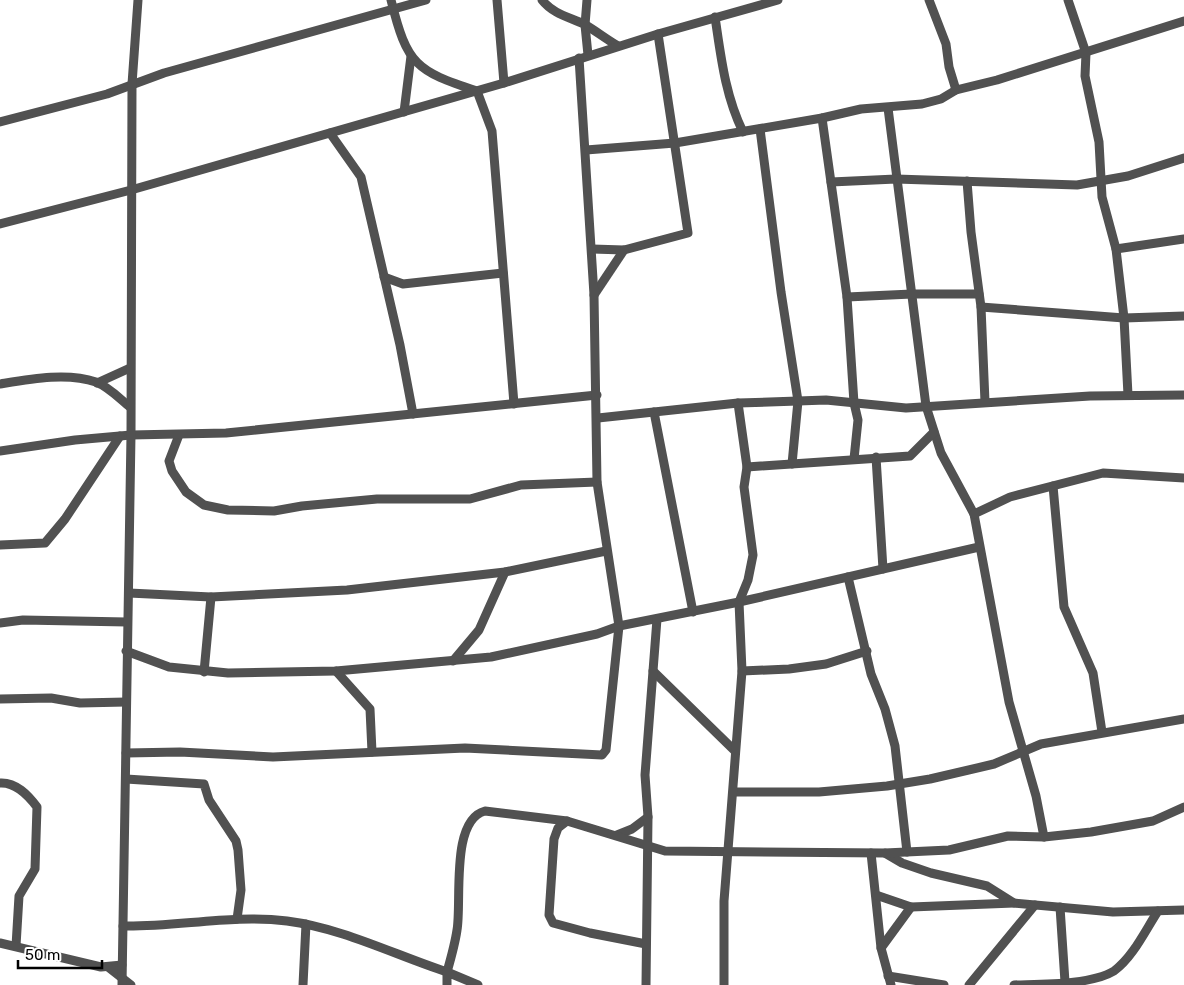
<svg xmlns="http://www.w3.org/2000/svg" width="1184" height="985" font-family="Rubik,sans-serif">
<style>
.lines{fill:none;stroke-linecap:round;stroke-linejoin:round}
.minor{stroke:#515151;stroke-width:9}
</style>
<rect width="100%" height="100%" fill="#fff"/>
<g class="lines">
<g class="minor">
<path d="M391,0C407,65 416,71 477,91L492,131L514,404"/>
<polyline points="497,0 504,83"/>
<path d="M542,0C553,14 569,17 584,24C596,31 606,39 618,46"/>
<polyline points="587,0 585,25 588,55"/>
<polyline points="929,0 946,44 949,67 956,90"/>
<polyline points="1068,0 1086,53 1085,76 1099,142 1102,197 1116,249 1124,318 1128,395"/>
<path d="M715,17C721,57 725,95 743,132"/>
<polyline points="888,108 926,406 941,453 974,514 1009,702 1036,796 1044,837"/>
<polyline points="404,112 411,56"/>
<polyline points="822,118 847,297 854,403 858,420 854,459"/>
<polyline points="0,122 107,94 164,73 426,0"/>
<polyline points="760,129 781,292 798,401 792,464"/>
<polyline points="330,133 361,177 400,345 413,414"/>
<polyline points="586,150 675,143 822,118 861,109 922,104 941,99 956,90 997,80 1184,21"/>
<polyline points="967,181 971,232 981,307 985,402"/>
<polyline points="831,182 896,179 1077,185 1128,176 1184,158"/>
<polyline points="0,224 131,190 504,83 658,34 778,0"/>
<polyline points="592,249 624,250 688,233 658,34"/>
<polyline points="1116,249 1184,239"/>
<polyline points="384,277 403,284 503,273"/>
<polyline points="594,295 624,250"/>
<polyline points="847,297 912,294 979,294"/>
<polyline points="981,307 1124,318 1184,316"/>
<polyline points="97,383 130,368"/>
<path d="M0,384C30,379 67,372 96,382C109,387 120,399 130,407"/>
<polyline points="654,412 693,612"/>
<polyline points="598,418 738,403 798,401 826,400 906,408 1090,396 1184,395"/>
<polyline points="179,435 169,461 172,471 186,492 204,505 228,510 274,511 302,506 377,499 470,499 521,485 597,482"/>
<polyline points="0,451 75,440 131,435 226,433 597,395"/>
<polyline points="876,457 883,569"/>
<polyline points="747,467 910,456 934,432"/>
<polyline points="1053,486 1064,607 1093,673 1102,732"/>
<polyline points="974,514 1010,497 1103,473 1184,478"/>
<polyline points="0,545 45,543 65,519 120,436"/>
<polyline points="848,577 871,674 885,709 895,746 907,852"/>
<polyline points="129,593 211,597 347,590 505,572 606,551"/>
<polyline points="0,623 23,620 127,622"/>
<polyline points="126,651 169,667 228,673 336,671 491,657 597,634 619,626 739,602 979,547"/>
<polyline points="453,661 479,630 505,572"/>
<polyline points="336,671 370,709 372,752"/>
<polyline points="653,671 735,751"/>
<polyline points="742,671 789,669 826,664 867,651"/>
<polyline points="204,672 211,597"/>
<polyline points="0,699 51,698 80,703 126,702"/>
<polyline points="126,753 180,752 273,757 465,748 602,755 606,750 619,626 597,482 594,295 579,58"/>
<polyline points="126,779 204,784 209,800 236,841 238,850 241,890 237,919"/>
<path d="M0,783C16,782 28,795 37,807L35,869L19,896L16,946"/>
<polyline points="734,792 819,792 887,786 930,779 994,764 1041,744 1184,719"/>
<polyline points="617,835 632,829 648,817"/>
<polyline points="871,853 881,948 891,985"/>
<polyline points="885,853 902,863 931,873 987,886 1014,903 1113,912 1184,910"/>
<polyline points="876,895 911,907 1014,903"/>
<polyline points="1060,907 1065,982"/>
<path d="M123,926C178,927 233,914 287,921C342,928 395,955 447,972C451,958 455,944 457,930C462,902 450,820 485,811L567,821"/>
<polyline points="0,943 101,967 122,965"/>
<polyline points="646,944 590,933 553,923 549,915 554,839 558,828 567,821 665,851 885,853 949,850 1008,836 1044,837 1091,832 1153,821 1184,807"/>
<polyline points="881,948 911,907"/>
<polyline points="108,967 131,985"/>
<polyline points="888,976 944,985"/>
<polyline points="122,985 131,435 132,84 138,0"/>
<polyline points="303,985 306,924"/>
<polyline points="447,985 447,972 478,985"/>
<polyline points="646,985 648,817 645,775 657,619"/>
<polyline points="724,985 724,901 742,671 739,602 748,580 753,555 744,487 747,467 738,403"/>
<polyline points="969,985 1035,905"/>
<path d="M1014,985C1042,984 1091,985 1114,971C1133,957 1145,931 1158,911"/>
</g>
</g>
<path d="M18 960v8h84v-8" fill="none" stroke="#000000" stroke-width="2.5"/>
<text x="25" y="960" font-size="15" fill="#000000" stroke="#ffffff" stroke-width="4" paint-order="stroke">50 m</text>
</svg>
